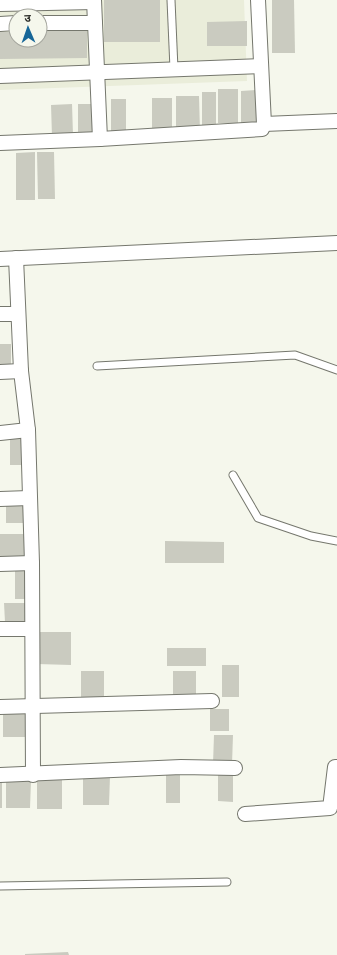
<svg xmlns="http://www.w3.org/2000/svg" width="337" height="955" font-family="'Noto Sans','Noto Sans Devanagari',sans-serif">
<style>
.built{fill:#eaedda;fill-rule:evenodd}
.building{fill:#cacbc0}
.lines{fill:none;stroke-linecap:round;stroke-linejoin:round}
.lane-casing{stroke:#75776d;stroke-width:9}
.street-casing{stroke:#75776d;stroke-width:16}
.lane{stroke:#fff;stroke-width:7}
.street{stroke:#fff;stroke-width:14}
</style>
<rect width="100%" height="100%" fill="#f5f7ec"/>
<path class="built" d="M0,0H244L247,81L0,90ZM16,16H40V40H16Z"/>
<g class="building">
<rect x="104" y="0" width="56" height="42"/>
<polygon points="272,0 294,0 295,53 272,53"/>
<polygon points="247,21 247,46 207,46 207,22"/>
<polygon points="40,31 87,31 87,58 0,59 0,32 16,32 16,40 40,40"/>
<rect x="218" y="89" width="20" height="34"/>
<polygon points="256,90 257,125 241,125 241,91"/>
<rect x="202" y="92" width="14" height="37"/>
<polygon points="176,96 199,96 200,132 176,132"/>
<rect x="152" y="98" width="20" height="34"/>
<rect x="111" y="99" width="15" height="33"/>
<polygon points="72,104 73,136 52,137 51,105"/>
<rect x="78" y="104" width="18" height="31"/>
<polygon points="35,152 35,200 16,200 16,153"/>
<polygon points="37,152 54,152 55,199 38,199"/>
<rect x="0" y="344" width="11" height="26"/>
<rect x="10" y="437" width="17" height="28"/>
<rect x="6" y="504" width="20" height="19"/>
<rect x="0" y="534" width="29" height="27"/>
<polygon points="165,541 224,542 224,563 165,563"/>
<rect x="15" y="571" width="12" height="28"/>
<polygon points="4,603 27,603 27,622 5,622"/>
<polygon points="37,632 71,632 71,665 37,664"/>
<rect x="167" y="648" width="39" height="18"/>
<rect x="222" y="665" width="17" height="32"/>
<rect x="81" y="671" width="23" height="26"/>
<rect x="173" y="671" width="23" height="26"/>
<rect x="210" y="709" width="19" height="22"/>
<rect x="3" y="710" width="26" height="27"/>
<polygon points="214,735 233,735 232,764 213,764"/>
<rect x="166" y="774" width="14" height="29"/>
<polygon points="218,774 233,774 233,802 218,801"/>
<polygon points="83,776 110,776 109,805 83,805"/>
<polygon points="6,780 31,780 30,808 6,808"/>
<rect x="37" y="780" width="25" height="29"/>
<rect x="0" y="781" width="2" height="27"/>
<polygon points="68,952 69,955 25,955 25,954"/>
</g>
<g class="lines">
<g class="lane-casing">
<g id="lane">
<polyline points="171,0 174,69"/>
<polyline points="97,366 295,355 337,370"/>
<polyline points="233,475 258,518 311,536 337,541"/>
<polyline points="0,886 227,882"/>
</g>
</g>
<g class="street-casing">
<g id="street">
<polyline points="94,0 100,139"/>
<polyline points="0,4 94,2"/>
<polyline points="40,23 95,23"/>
<polyline points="0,24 16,23"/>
<polyline points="0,76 261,66"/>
<polyline points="264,124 337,121"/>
<polyline points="0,143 100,139 262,129 264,124 258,0"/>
<polyline points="16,258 21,371 28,430 32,563 33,775"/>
<polyline points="0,259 337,243"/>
<polyline points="0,314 18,314"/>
<polyline points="0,372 21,371"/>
<polyline points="0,433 28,430"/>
<polyline points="0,499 29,498"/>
<polyline points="0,564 32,563"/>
<polyline points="0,629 32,629"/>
<polyline points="0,707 212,701"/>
<polyline points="0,775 181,767 235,768"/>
<polyline points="245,814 330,808 335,767 337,767"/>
</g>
</g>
<use href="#lane" class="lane"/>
<use href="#street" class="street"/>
</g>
<g transform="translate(28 28) rotate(358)"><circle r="19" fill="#f5f7ec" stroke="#a3a49c"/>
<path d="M0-3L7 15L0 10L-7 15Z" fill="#166698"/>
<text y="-6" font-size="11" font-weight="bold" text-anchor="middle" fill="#272824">उ</text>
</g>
</svg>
